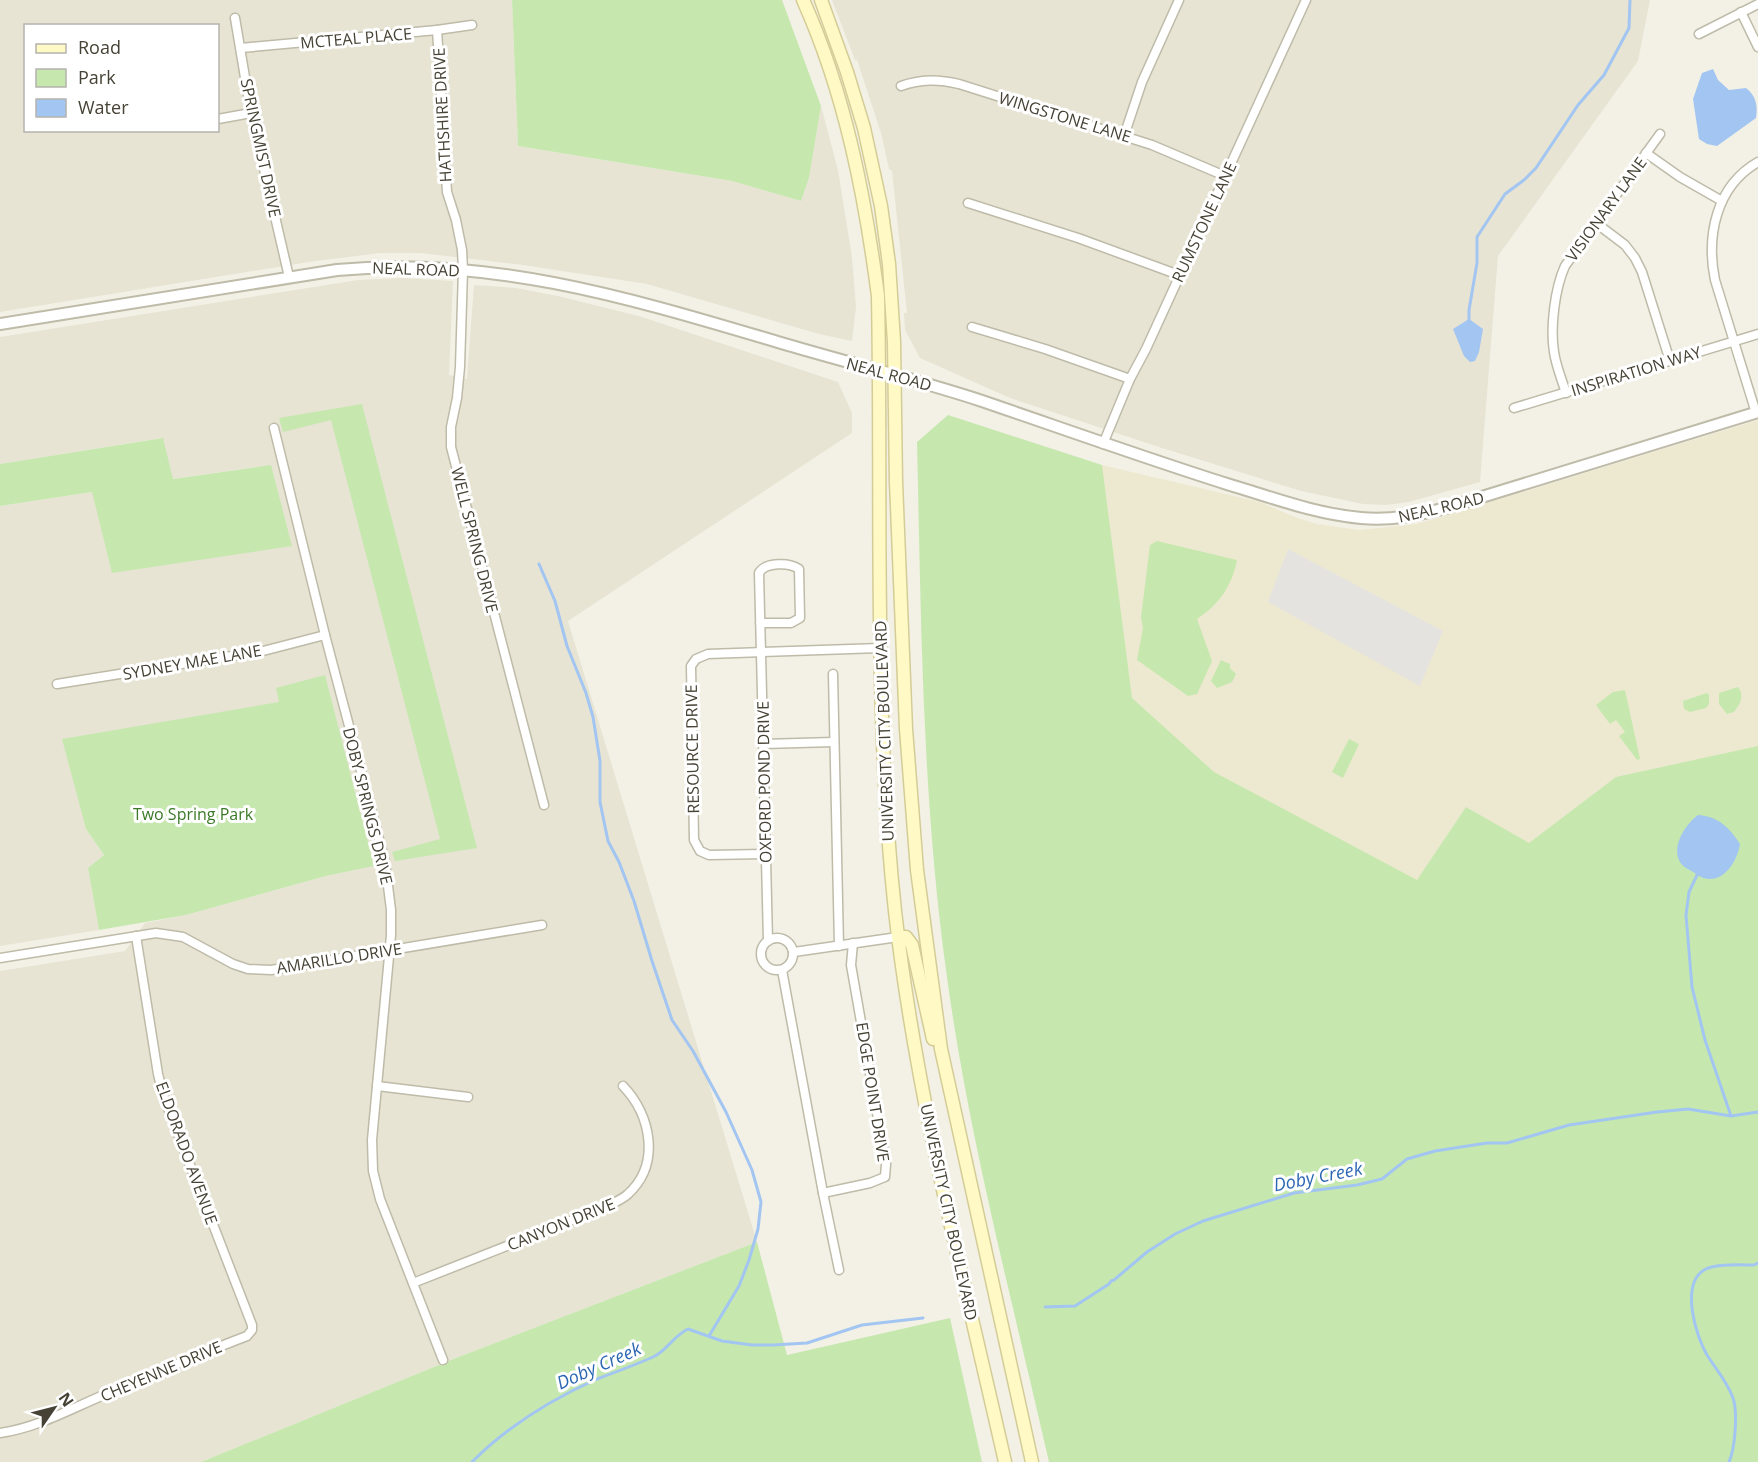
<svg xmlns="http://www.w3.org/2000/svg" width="1758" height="1462" font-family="'Open Sans',sans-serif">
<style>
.residential{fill:#e7e4d4;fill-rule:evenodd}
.education{fill:#ede9d0}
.green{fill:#c6e8af}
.parking{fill:#e4e3df}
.water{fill:#a2c5f1}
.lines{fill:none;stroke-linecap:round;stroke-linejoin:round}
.stream{stroke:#a2c5f1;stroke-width:3}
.minor-casing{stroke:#bfbba9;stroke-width:11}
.tertiary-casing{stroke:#bfbba9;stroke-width:14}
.secondary-casing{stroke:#d4cc96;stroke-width:15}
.minor{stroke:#fff;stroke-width:8}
.tertiary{stroke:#fff;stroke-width:10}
.secondary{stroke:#fff9c5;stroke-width:12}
.labels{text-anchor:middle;stroke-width:6;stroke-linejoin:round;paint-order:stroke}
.street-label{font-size:16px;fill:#464235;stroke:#fff}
.park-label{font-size:16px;fill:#3b7928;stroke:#fff}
.water-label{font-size:18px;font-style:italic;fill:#2d67b3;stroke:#fff}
</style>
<rect width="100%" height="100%" fill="#f3f1e6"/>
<g class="residential">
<path d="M0,0H512L518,146L732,181L801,201L809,178L821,106L838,170L852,257L856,307L852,341L819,334L647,284L523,265L421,253H380L309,262L0,312ZM26,26H218V130H26Z"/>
<polygon points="832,0 1650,0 1638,61 1498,256 1480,482 1409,502 1386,505 1363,504 1301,491 1162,448 1010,398 920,358 905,330 904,313 907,313 892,171 889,169 881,133 857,60 855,60"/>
<polygon points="403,278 453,281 449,375 467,379 474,285 516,288 558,296 639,316 838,382 852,413 852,433 568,621 757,1242 456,1358 201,1462 0,1462 0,971 125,951 145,923 186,915 326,876 374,866 86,829 104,855 88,868 99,930 0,946 0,506 271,465 172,479 162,438 0,464 0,337 358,280"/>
</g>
<polygon class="education" points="1758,420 1758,1091 1160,1199 1102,465 1260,502 1297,518 1317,524 1359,530 1416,524 1438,518"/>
<g class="green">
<polygon points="512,0 782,0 821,106 809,178 801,201 732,181 518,146"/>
<polygon points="362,404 477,848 395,861 392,852 440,839 331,420 283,432 279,418"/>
<path d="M948,415L1102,465L1132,698L1214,772L1417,880L1466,807L1529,843L1616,777L1758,746V1462H1049C1012,1299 968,1136 946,970C922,795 921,619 917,442Z"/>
<polygon points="163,438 173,479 271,465 292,546 112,573 92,492 0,506 0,464"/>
<path d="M1157,541L1237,560C1232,587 1218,605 1197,619L1212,661L1197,694L1188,696L1137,660L1143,628L1141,617L1150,545Z"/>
<polygon points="1221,660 1230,664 1230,668 1236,674 1232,682 1217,688 1211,681"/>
<polygon points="325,675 374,866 326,876 186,915 99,930 88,868 104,855 86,829 62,739 279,702 276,688"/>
<path d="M1738,687C1745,696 1740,704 1734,712L1727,714L1719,704V693Z"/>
<polygon points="1625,690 1640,759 1637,760 1619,736 1625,732 1616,720 1610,724 1596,705 1613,692"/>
<polygon points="1707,693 1709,695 1709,704 1706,708 1690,712 1684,709 1683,701"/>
<polygon points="1349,739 1359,744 1343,778 1332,772"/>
<polygon points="757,1242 787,1355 950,1318 982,1462 201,1462 456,1358"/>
</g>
<polygon class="parking" points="1288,549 1443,631 1420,686 1268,602"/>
<g class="water">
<path d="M1713,69L1718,80L1729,90L1746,88C1756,96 1758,105 1756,118L1717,146L1707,144L1699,139L1693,99L1702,73Z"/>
<polygon points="1469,319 1483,329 1479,352 1475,361 1470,362 1464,356 1453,329"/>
<path d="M1698,815C1718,816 1730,828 1740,844C1737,865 1718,890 1696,874C1690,869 1682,868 1679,860C1672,844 1687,823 1698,815Z"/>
</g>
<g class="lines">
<g class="stream">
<polyline points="1469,323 1469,310 1477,263 1477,237 1505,194 1524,180 1536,168 1578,105 1604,75 1629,28 1630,0"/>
<polyline points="539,564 555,601 567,646 586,693 593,717 600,761 600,802 608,841 619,862 634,901 652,961 672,1020 693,1051 726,1112 752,1170 761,1202 758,1229 749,1260 739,1286 709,1336"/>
<polyline points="1699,871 1689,892 1686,915 1692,987 1705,1040 1731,1116"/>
<polyline points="1045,1307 1075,1306 1109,1284 1111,1281 1114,1280 1147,1252 1175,1234 1203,1221 1294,1193 1357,1185 1382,1179 1407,1159 1435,1151 1487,1143 1507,1143 1569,1125 1657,1112 1688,1109 1731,1116 1758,1112"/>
<path d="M472,1462C507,1427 552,1399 597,1379C616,1372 635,1365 653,1357C667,1351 673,1336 688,1329L722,1341L752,1345H773L807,1343L862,1325L923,1318"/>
<path d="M1729,1462C1735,1449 1738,1412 1733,1398C1728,1383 1716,1369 1707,1355C1696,1336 1680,1285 1704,1270C1714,1263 1741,1265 1754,1265L1758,1263"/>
</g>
<g class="minor-casing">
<g id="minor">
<polyline points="1741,12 1758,47"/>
<polyline points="235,18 251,113 289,277"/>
<polyline points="437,30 447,192 456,220 462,250 463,270 460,367 457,398 451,427 451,447 544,805"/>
<polyline points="1699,34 1758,4"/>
<polyline points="241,48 437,30 472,25"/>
<path d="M901,86C921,79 938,79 959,84L1152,145L1225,176"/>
<polyline points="218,119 251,113"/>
<polyline points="1124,136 1142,82 1179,0"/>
<polyline points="1646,153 1680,177 1722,201"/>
<polyline points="968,203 1078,238 1179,275"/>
<polyline points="1596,223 1625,245 1635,258 1642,272 1670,361"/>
<polyline points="972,327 1045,349 1130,379"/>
<path d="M1566,393C1562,380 1556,366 1554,352C1550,327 1555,288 1565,266L1660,134"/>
<polyline points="1514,408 1758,334"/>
<path d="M1756,413L1715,280C1706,236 1716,186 1758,162"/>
<polyline points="274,428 325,635 385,862 391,910 391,935 372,1140 373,1171 380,1199 443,1360"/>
<polyline points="1103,444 1130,379 1146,349 1306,0"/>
<path d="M760,623H791L800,618L799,569C789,562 765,562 759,573L761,653L768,941"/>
<polyline points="833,674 839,946"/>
<polyline points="57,684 263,651 325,635"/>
<polyline points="763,744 834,742"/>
<polyline points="766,854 709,855 700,851 694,840 691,666 696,659 708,654 880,648"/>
<circle cx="777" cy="954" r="16"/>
<polyline points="794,952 898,937"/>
<polyline points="0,958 156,933 183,937 233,964 248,969 271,970 542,925"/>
<polyline points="782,970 823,1193 839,1270"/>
<polyline points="377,1086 468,1097"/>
<polyline points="823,1193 870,1183 885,1177 886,1164 851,965 853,943"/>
<path d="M413,1283L608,1206C615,1202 623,1199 628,1194C661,1164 651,1115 623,1086"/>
<path d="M0,1433C35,1428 67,1411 99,1397C148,1376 197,1355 247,1336L252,1330V1325L164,1098L158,1074L136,936"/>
</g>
</g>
<g class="tertiary-casing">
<path id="tertiary" d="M0,324L337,270C495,255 639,301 788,345C853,364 918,380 982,401C1064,429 1145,458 1227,484C1271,497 1315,514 1361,518C1391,521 1418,515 1446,508L1758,412"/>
</g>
<g class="secondary-casing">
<g id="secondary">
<path d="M803,0C845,93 865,196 878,296C882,501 873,707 895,911C916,1097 964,1280 1005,1462"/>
<polyline points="821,0 847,72 864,128 881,206 889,264 894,342 896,482 906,729 917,870 941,1049 1032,1462"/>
<polyline points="898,937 906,937 912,945 933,1039"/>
</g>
</g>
<use href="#minor" class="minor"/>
<use href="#tertiary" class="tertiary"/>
<use href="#secondary" class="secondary"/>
</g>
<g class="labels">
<g class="street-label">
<text transform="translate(356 38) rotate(-5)" y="6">MCTEAL PLACE</text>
<text transform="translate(442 115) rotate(-93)" y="6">HATHSHIRE DRIVE</text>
<text transform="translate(1065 117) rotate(17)" y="6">WINGSTONE LANE</text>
<text transform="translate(261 148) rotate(78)" y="6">SPRINGMIST DRIVE</text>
<text transform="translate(1606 209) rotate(-54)" y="6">VISIONARY LANE</text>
<text transform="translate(1204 222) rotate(-65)" y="6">RUMSTONE LANE</text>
<text transform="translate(416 269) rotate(2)" y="6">NEAL ROAD</text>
<text transform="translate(1636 371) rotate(-17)" y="6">INSPIRATION WAY</text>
<text transform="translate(889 374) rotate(15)" y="6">NEAL ROAD</text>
<text transform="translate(1441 507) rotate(-13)" y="6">NEAL ROAD</text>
<text transform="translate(475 540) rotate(76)" y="6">WELL SPRING DRIVE</text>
<text transform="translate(192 662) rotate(-10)" y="6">SYDNEY MAE LANE</text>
<text transform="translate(884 731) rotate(-92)" y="6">UNIVERSITY CITY BOULEVARD</text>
<text transform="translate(692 749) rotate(-91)" y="6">RESOURCE DRIVE</text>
<text transform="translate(764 782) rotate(-91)" y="6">OXFORD POND DRIVE</text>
<text transform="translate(368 806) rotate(76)" y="6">DOBY SPRINGS DRIVE</text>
<text transform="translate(339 958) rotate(-9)" y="6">AMARILLO DRIVE</text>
<text transform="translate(873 1092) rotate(81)" y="6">EDGE POINT DRIVE</text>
<text transform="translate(187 1153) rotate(70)" y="6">ELDORADO AVENUE</text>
<text transform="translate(949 1212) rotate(78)" y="6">UNIVERSITY CITY BOULEVARD</text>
<text transform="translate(561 1224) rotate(-22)" y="6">CANYON DRIVE</text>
<text transform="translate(161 1371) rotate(-23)" y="6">CHEYENNE DRIVE</text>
</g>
<g class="park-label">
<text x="193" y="820">Two Spring Park</text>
</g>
<g class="water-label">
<text transform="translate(1318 1177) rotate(-11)" y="6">Doby Creek</text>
<text transform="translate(599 1366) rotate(-24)" y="6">Doby Creek</text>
</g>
</g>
<rect x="24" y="24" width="195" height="108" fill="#ffffff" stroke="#b5b3ae" stroke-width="1.5"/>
<rect x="36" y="44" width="30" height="9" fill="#fff9c5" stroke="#b5b3ae" stroke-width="1.5"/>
<text x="78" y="54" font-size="18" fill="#464235">Road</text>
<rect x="36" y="69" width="30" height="18" fill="#c6e8af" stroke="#b5b3ae" stroke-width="1.5"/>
<text x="78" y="84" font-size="18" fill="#464235">Park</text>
<rect x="36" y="99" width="30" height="18" fill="#a2c5f1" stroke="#b5b3ae" stroke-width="1.5"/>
<text x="78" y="114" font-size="18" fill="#464235">Water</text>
<g transform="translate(54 1408) rotate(55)" stroke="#ffffff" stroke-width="4.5" paint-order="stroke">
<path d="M0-4.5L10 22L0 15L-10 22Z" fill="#464235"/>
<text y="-9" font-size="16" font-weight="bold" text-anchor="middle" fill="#464235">N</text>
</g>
</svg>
